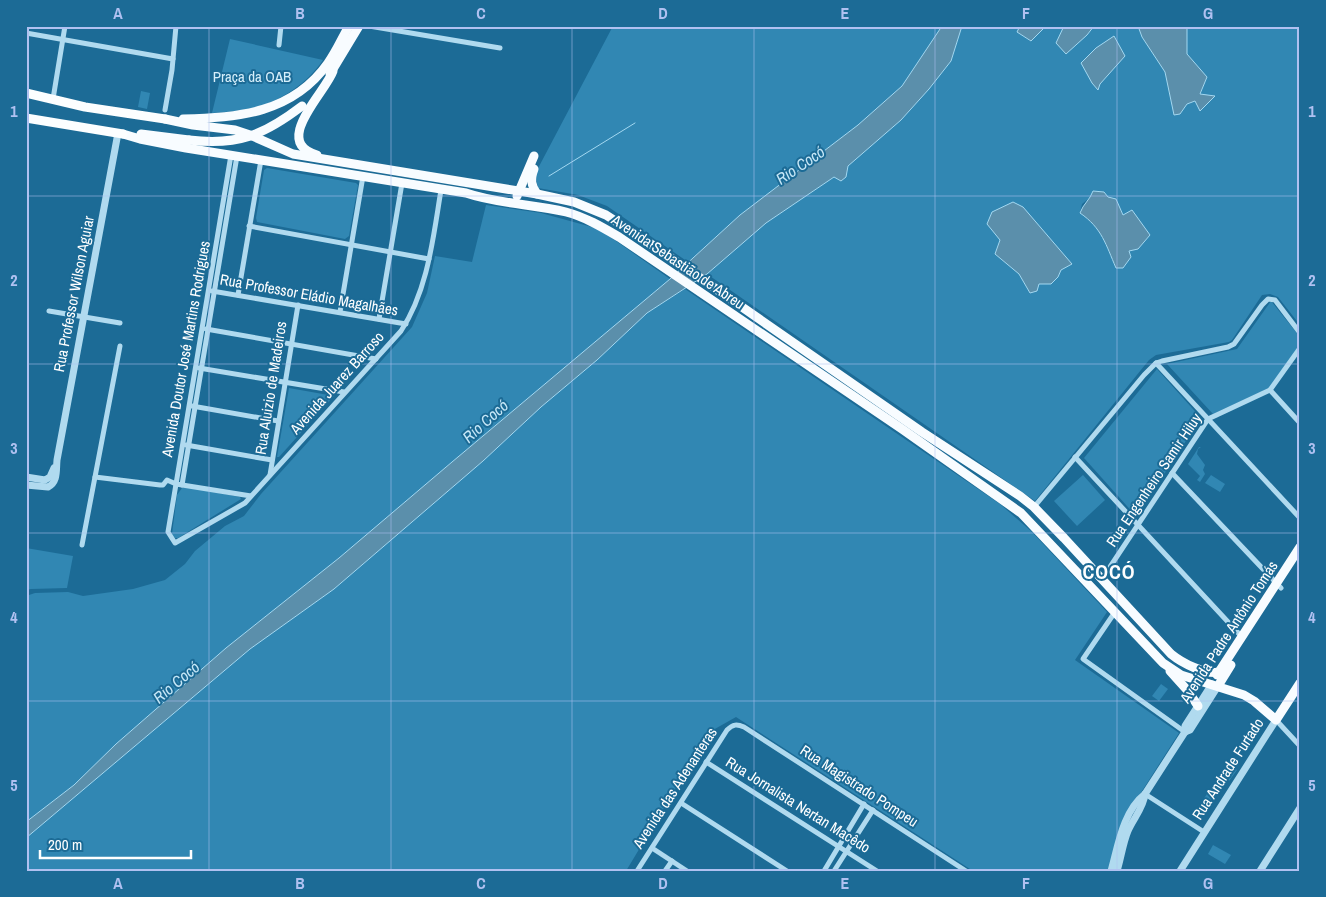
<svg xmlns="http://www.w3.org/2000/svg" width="1326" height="897" font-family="'Archivo Narrow',sans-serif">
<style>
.green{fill:#3187b3;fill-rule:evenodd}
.water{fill:#5b8fab;stroke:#a3d8f1}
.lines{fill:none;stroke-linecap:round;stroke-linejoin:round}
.stream{stroke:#a3d8f1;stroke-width:1}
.minor{stroke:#b0daef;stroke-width:5}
.tertiary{stroke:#b0daef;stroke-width:7}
.primary{stroke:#f8fcff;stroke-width:9}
.trunk{stroke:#fcfeff;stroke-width:9}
.primary-bridge{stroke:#f8fcff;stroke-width:9}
.grid{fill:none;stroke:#b0c1f1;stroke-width:1;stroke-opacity:0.55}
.labels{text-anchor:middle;stroke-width:4;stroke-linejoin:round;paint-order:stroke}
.park-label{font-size:15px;fill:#d6effb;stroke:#1c6b96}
.street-label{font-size:15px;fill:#fff;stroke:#1c6b96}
.water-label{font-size:16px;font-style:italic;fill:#c6e7f7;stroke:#1c6b96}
.district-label{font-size:20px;font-weight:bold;letter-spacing:1px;fill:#fff;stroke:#1c6b96}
.neatline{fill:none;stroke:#b0c1f1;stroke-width:2}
.grid-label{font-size:16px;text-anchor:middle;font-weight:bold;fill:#b0c1f1}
</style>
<rect width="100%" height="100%" fill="#1c6b96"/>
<g class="green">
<polygon points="613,26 942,26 902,86 858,125 740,215 688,262 607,206 578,195 538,188 535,174"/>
<path d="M962,26H1020L1018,32L1030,41L1046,26H1064L1057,43L1087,35L1094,26H1138L1142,37L1165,72L1175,114H1180L1187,104L1195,101L1201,110L1214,96L1200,95L1207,77L1187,54V26H1300V325L1278,297L1270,294L1262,295L1232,340L1229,342L1156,355L1149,360L1035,501L707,274L766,223L834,177L901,120L929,89L951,61ZM1114,37L1124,56L1100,84L1098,90ZM1092,196L1116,199L1123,215L1129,251L1116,268C1106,245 1102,228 1080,213L1082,204ZM1000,240H1051L1072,264L1060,270L1058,277L1039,284L1030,293L1019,274L995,254Z"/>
<path d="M230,39L323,60C307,84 278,103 250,109C238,111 224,112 212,113Z"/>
<polygon points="141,91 150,93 147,109 138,107"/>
<polygon points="267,168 356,183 358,185 349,236 345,239 257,222 256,218 264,170"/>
<polygon points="486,205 541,213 599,229 670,279 452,462 339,558 226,648 116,744 74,785 26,822 26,596 35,593 68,592 83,596 133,589 165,580 185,564 195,551 225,526 244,516 261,494 412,327 427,293 435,256 472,262"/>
<polygon points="685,289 1000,504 1031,531 1107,612 1075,660 1179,733 1135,802 1109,871 973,871 736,717 713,730 703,743 626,871 26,871 26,838 250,649 334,589 483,461 541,407 597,360 647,313"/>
<polygon points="1271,301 1300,337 1300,344 1269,388 1213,414 1167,364 1237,349"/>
<polygon points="1157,369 1201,418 1138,514 1135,515 1084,458"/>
<polygon points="289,388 334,396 279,457 277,457"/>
<polygon points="1199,447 1201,447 1198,449 1197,454 1205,465 1203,470 1205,474 1200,482 1197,480 1200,476 1188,464"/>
<polygon points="1083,475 1105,500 1077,526 1054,501"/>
<polygon points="1211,475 1225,484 1220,492 1205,483"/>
<polygon points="188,487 240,497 241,499 178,538 175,538 172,534 177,495 182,488"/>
<polygon points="26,548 73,556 67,588 31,589 26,590"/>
<polygon points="1161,684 1168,689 1159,701 1152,696"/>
<polygon points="1230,765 1237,770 1229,781 1223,777"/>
<polygon points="1209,791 1216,796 1208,808 1201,803"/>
<polygon points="1213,845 1231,855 1225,864 1208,854"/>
</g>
<g class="water">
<polygon points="942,26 962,26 951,61 929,89 901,120 848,166 846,177 841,181 834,177 766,223 707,274 647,313 597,360 541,407 483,461 334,589 250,649 26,838 26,822 74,785 116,744 226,648 339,558 452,462 670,279 740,215 858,125 902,86"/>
<polygon points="1020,26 1046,26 1031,41 1017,32"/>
<polygon points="1064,26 1094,26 1087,35 1066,54 1056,43"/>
<polygon points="1138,26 1187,26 1187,54 1207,77 1200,94 1215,96 1200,111 1195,101 1187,104 1180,114 1174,115 1165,72 1142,37"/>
<polygon points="1114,36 1125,56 1100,84 1098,90 1092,83 1081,63 1096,48"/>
<path d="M1093,191L1104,192L1108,197L1116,199L1123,215L1132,210L1150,235L1138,249L1129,251L1131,257L1123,268H1116C1106,245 1102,228 1080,213C1083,204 1090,200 1093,191Z"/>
<polygon points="1013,202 1023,207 1072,264 1061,270 1058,277 1051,284 1039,284 1037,291 1030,293 1019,274 995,254 1000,240 987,224 992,212"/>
</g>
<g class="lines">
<polyline class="stream" points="549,176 635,123"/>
<g class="minor">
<polyline points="369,26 500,48"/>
<polyline points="26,33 173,59"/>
<polyline points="279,45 281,26"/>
<polyline points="53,99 65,26"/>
<polyline points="165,110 172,70 176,26"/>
<path d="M231,155L168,532L175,543L245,503L401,331C428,290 433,238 441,190"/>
<polyline points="249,226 429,259"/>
<polyline points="212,291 406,324"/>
<polyline points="238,295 261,160"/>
<polyline points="49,311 120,323"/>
<polyline points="340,312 363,176"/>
<polyline points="379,319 402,183"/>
<polyline points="206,329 376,359"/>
<polyline points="1156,363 1300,518"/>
<polyline points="199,368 344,392"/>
<polyline points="1270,390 1300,423"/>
<polyline points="192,406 278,421"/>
<polyline points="186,445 272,460"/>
<polyline points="1075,457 1242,637"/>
<polyline points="1172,473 1281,588"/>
<polyline points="270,475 298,305"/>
<polyline points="95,477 160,485 163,485 167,480 176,484 251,496"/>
<polyline points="182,485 237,156"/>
<polyline points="1034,507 1144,375 1156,363 1162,361 1228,347 1234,344 1262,305 1268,299 1275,300 1300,333"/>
<polyline points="82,545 120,346"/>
<polyline points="1102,579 1208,419 1270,390 1300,348"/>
<polyline points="1115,612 1083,659 1185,732"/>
<polyline points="1276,720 1300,746"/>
<polyline points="706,762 877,871"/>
<polyline points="1145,794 1204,832"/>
<polyline points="681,803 787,871"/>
<polyline points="652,848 687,871"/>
<path d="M637,871L727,730C733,724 737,724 744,727L966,871"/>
<polyline points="665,871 672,861"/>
<polyline points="824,871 864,804"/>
<polyline points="834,871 873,810"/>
</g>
<g class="tertiary">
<polyline points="26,477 45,480 50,477 54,468"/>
<path d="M26,485L48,487C58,482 56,471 57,460L118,133"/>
<polyline points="1185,732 1185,726 1212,684"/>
<path d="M1111,871C1118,846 1123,811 1145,794L1185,732L1190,730L1218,686"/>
<path d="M1117,871C1121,858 1123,843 1128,831C1133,819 1144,807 1145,794"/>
<polyline points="1180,871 1276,720"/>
<polyline points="1260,871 1300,808"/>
</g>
<g class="primary">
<polyline points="330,74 359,26"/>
<path d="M165,119L193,125L235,130L250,135L293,154L537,194L574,202L606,215L657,248L922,432L1020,496L1034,507L1064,538L1171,654C1182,663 1205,675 1220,672"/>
<path d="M183,119C238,118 293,113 328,63C336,52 342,38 349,26"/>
<path d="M123,134L140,139L186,148L466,193C498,204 533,204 566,212C585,217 602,227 619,237L902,429L1021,513L1163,663L1181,675L1244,695L1254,701L1276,720L1300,683"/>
<polyline points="141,134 189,140"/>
<path d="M317,155C271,142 326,92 333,71"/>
<path d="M534,169C530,179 531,186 537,194"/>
<polyline points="517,196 534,156"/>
<polyline points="1170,671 1188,691 1198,706"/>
<polyline points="1217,675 1300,547"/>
<polyline points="1218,686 1231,665"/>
</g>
<g class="trunk">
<polyline points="26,93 85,107 165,119"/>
<polyline points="26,118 123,134"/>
</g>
<path class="primary-bridge" d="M189,140C238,146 264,135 302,106"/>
</g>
<path class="grid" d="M209,26V871M391,26V871M572,26V871M754,26V871M935,26V871M1117,26V871M26,196H1300M26,364H1300M26,533H1300M26,701H1300"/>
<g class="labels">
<g class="park-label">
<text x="252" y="82">Praça da OAB</text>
</g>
<g class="street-label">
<text transform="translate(678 262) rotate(34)" y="5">Avenida Sebastião de Abreu</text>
<text transform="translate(74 294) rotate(-79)" y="5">Rua Professor Wilson Aguiar</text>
<text transform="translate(309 295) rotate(10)" y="5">Rua Professor Eládio Magalhães</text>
<text transform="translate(186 349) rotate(-80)" y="5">Avenida Doutor José Martins Rodrigues</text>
<text transform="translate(337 383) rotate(-48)" y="5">Avenida Juarez Barroso</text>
<text transform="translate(271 388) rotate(-81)" y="5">Rua Aluizio de Madeiros</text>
<text transform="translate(1154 480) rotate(-56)" y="5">Rua Engenheiro Samir Hiluy</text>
<text transform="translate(1229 632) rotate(-57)" y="5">Avenida Padre Antônio Tomás</text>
<text transform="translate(1228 769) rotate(-57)" y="5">Rua Andrade Furtado</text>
<text transform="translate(859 786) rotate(33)" y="5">Rua Magistrado Pompeu</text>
<text transform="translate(675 788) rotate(-57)" y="5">Avenida das Adenanteras</text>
<text transform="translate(798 805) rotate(32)" y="5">Rua Jornalista Nertan Macêdo</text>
</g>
<g class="water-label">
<text transform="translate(800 165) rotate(-34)" y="6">Rio Cocó</text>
<text transform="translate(485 421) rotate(-42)" y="6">Rio Cocó</text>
<text transform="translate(176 682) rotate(-40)" y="6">Rio Cocó</text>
</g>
<g class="district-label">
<text x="1109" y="579">COCÓ</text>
</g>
</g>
<rect width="1326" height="897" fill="none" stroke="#1c6b96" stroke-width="55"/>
<path d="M40 850v8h151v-8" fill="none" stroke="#ffffff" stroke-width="2.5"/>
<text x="48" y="850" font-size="15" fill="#ffffff" stroke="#1c6b96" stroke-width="4" paint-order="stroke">200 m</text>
<rect x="28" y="28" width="1270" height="842" class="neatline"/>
<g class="grid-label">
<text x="118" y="19">A</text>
<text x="300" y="19">B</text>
<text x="481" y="19">C</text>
<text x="663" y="19">D</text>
<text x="845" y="19">E</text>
<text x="1026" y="19">F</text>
<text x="1208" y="19">G</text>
<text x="14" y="117">1</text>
<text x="1312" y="117">1</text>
<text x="14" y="286">2</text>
<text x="1312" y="286">2</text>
<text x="14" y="454">3</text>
<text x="1312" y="454">3</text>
<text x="14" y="623">4</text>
<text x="1312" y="623">4</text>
<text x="14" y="791">5</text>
<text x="1312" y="791">5</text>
<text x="118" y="889">A</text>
<text x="300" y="889">B</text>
<text x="481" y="889">C</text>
<text x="663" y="889">D</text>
<text x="845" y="889">E</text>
<text x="1026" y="889">F</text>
<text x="1208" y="889">G</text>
</g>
</svg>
